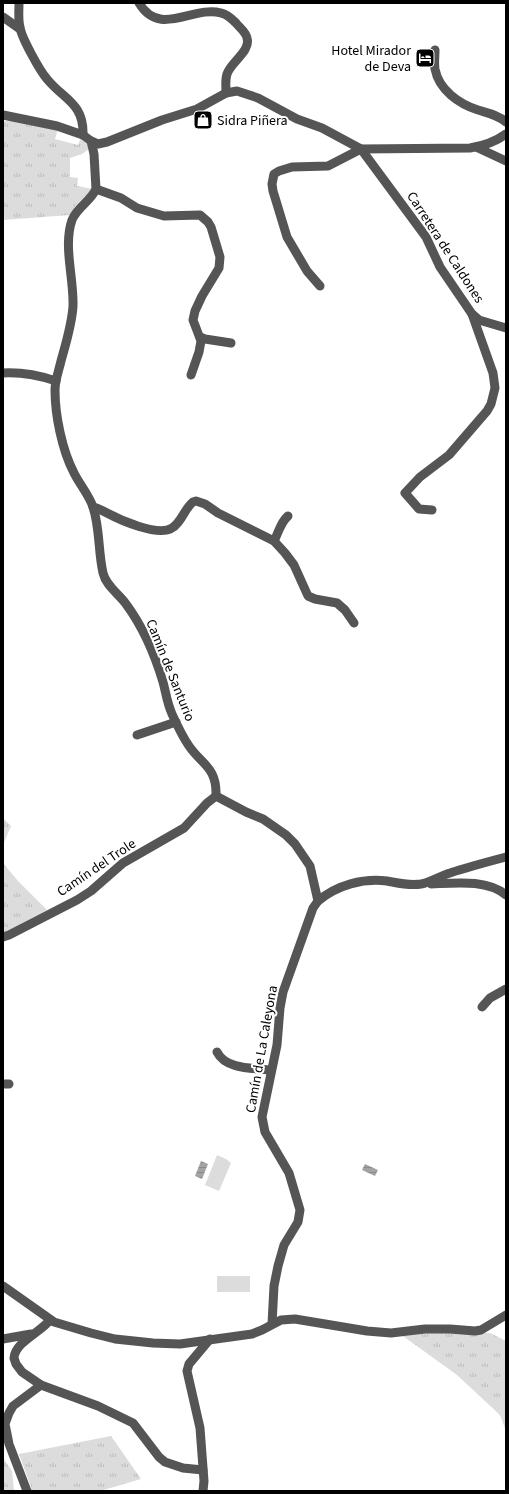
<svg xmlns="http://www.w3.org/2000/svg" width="509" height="1494" font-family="'Source Sans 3',sans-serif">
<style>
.grass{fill:url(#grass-tufts)}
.green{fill:#dcdcdc}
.water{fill:url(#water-rules)}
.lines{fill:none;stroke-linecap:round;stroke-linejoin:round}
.minor{stroke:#555;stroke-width:9}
.labels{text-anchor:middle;stroke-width:4;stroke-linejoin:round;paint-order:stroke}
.poi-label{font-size:14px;fill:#000;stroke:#fff;text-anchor:end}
.street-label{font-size:14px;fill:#000;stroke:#fff}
</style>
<defs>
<pattern id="grass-tufts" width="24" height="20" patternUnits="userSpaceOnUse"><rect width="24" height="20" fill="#dcdcdc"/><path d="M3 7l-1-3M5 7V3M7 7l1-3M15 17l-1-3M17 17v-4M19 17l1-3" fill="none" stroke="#bbb"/></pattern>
<pattern id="water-rules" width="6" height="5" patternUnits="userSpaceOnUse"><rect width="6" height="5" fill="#a3a3a3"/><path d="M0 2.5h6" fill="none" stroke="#8b8b8b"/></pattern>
</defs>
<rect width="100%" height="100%" fill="#fff"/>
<g class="grass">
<polygon points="3,121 14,121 58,129 55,139 78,145 81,137 90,148 82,154 70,158 70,177 78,178 77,186 93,189 76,205 70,215 3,220"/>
<polygon points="3,818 11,826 3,845"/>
<polygon points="3,863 18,881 47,910 3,933"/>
<polygon points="444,1331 490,1333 506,1341 506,1431 500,1415 457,1375 403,1336"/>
<polygon points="111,1436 141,1479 100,1491 31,1491 31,1487 19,1454"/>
<polygon points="3,1458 12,1471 14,1491 3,1491"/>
</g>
<g class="green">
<polygon points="217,1155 226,1159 231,1163 219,1191 205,1185"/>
<rect x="217" y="1276" width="33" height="16"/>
</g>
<g class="water">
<polygon points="201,1161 208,1164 202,1179 195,1176"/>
<polygon points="365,1164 378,1170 375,1176 362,1170"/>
</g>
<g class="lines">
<g class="minor">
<path d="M19,3C19,11 18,20 20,27C21,37 40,71 47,79C64,100 84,103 83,135"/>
<path d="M139,3C160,38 193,5 221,13C227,14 232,19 236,23C240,28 246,32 247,38C251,51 231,62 227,74C225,80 226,86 226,93"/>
<polyline points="3,17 20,29"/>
<path d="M435,50C435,56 434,63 435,69C439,90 459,104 478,110C488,113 498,115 506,122"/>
<polyline points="3,115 57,126 83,135 91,141 98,144 107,142 162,120 197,109 226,93 237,91 258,98 297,119 322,128 361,149 426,237 440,267 472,314 479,320 506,328"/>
<path d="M91,141L94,154L96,189C91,201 77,207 72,220C63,246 74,278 73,306C72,324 66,343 61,361C59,370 55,380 55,390C55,415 62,450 74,473C80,485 89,495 93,507C100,528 98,551 103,573C106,586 119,594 126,604C143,627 155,655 163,682C166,693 167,703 172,714C177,725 182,736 189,746C202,765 217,767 216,796"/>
<polyline points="476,147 506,161"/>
<polyline points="96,189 121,198 137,208 164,216 200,215 208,222 211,227 220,257 219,268 202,296 195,311 193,320 201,341 199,352 191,375"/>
<path d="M320,286L307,271L287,237L273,191L272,184L274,174L279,171L292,167L328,166L361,149L470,148C483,146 495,142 506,134"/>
<polyline points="200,337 205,339 231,343"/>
<path d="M3,373C22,372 38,375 56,381"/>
<path d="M93,507C99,508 102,511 107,513C120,520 158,537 172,528C182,522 184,509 193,502L196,501L205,504L218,513L274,541L285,553L294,565L308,596L315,599L337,603L345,610L354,623"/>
<polyline points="432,510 419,509 405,493 420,477 449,455 487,411 491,404 495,388 493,373 472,314"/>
<path d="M274,541C279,532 280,523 288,516"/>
<polyline points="137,735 176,722"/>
<polyline points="216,796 246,812 263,819 286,835 295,844 310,866 318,901 313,908 283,992 280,1008 277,1045 262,1117 265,1132 289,1173 300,1210 298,1222 284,1245 278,1266 274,1286 272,1324"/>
<path d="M430,882L431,884C455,883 487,879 506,895"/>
<path d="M318,901C337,885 363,878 387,881C398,883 409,886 421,884C431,882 440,876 450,873C468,867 487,862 506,857"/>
<polyline points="3,937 9,935 77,900 91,891 123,863 184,828 207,803 216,796"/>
<polyline points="482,1007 490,998 506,989"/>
<path d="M217,1052C226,1070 254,1068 271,1070"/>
<polyline points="3,1084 9,1084"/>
<polyline points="3,1286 54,1322 91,1333 115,1339 153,1343 180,1344 252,1334 262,1330 281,1320 295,1319 367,1331 391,1333 425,1329 450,1329 475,1331 481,1330 506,1315"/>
<path d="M50,1320C41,1332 15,1342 14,1358L16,1364L22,1372L41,1385L98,1406L133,1423L159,1457L165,1462L183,1468L203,1470"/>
<polyline points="3,1339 31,1334"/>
<polyline points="27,1491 9,1444 5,1424 9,1413 13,1406 41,1385"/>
<polyline points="203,1491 204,1481 200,1428 187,1371 189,1364 210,1339"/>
</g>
</g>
<defs>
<g id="hotel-square" transform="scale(1)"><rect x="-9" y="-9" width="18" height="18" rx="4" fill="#000" stroke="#fff"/><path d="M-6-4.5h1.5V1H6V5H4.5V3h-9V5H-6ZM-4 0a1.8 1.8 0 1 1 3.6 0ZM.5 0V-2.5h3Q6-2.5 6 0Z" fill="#fff"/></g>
<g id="shop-square" transform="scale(1)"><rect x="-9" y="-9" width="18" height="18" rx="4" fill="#000" stroke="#fff"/><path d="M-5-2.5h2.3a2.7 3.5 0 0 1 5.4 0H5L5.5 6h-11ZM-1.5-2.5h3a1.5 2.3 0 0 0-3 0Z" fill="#fff"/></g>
</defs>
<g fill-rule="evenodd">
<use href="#hotel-square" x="425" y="58"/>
<use href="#shop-square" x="203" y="120"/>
</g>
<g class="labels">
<g class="poi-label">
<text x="411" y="55">Hotel Mirador<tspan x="411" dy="16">de Deva</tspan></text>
<text x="217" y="125" text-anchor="start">Sidra Piñera</text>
</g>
<g class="street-label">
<text transform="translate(446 247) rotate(57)" y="5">Carretera de Caldones</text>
<text transform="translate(171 670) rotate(68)" y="5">Camín de Santurio</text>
<text transform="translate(96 867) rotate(-34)" y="5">Camín del Trole</text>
<text transform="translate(261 1049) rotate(-80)" y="5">Camín de La Caleyona</text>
</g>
</g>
<rect width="509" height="1494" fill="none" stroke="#000000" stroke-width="8"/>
</svg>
